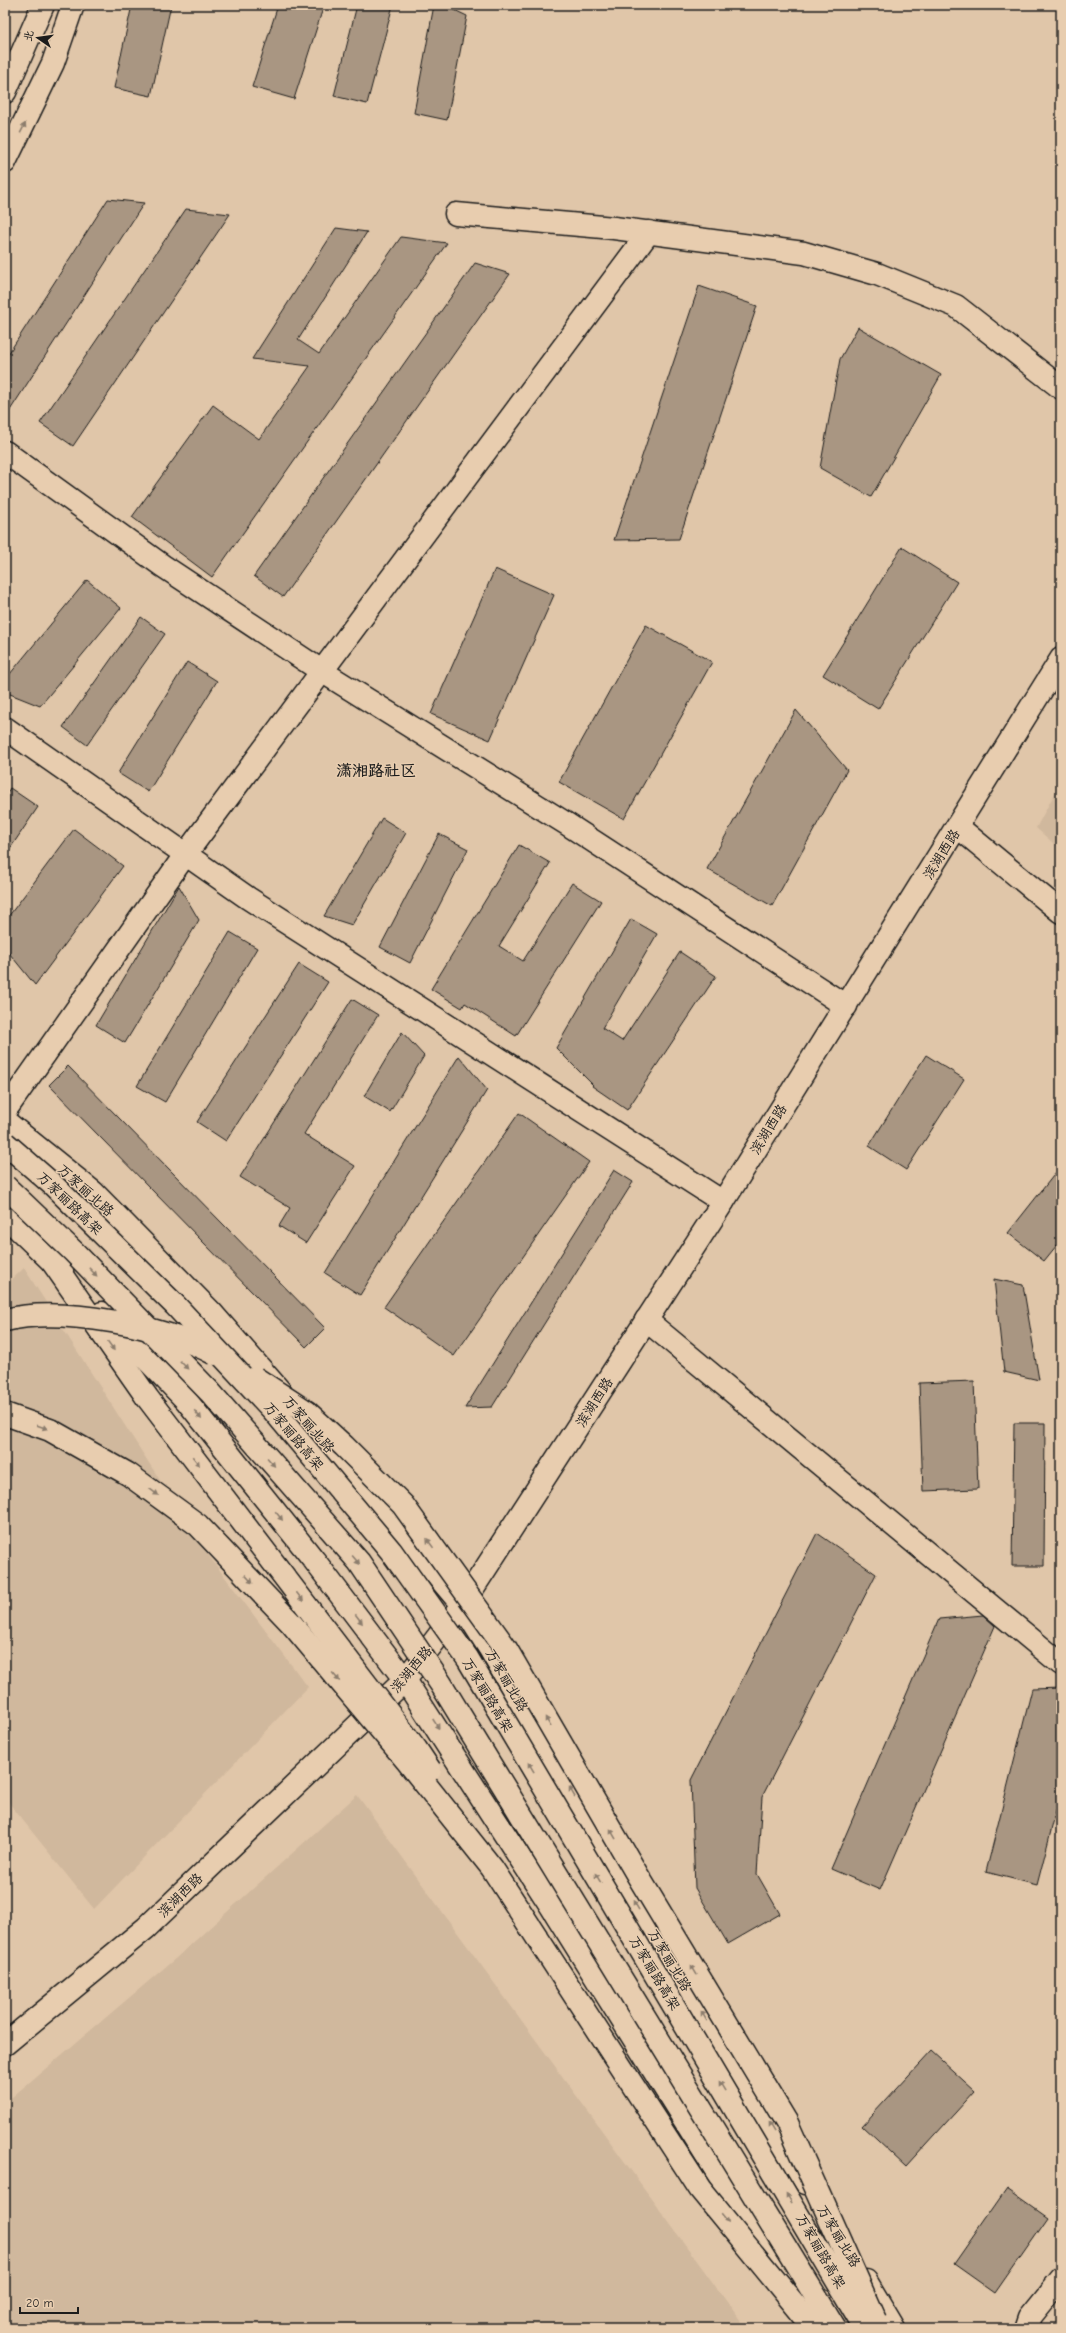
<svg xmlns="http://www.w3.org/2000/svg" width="1066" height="2333" font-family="'Comic Neue','LXGW WenKai TC',sans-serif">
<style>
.built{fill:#d0b89d}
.building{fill:#a99682;stroke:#1c1c1c}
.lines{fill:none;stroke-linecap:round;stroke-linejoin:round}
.minor-casing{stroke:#1c1c1c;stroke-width:25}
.major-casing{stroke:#1c1c1c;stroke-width:25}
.highway-casing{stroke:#1c1c1c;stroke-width:25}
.minor{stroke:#e8cdaf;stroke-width:22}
.major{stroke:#e8cdaf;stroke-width:22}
.highway{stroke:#e8cdaf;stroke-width:22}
.highway-bridge-casing{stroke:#1c1c1c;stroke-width:25;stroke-linecap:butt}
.highway-bridge{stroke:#e8cdaf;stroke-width:22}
.oneway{fill:#8c7d6d}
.labels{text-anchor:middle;stroke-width:3;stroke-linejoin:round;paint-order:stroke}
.street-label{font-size:14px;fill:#1c1c1c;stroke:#e8cdaf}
.quarter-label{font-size:16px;font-weight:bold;fill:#1c1c1c;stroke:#e8cdaf}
</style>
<rect width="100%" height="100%" fill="#e0c6a9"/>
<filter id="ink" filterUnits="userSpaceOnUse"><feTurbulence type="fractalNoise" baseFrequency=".025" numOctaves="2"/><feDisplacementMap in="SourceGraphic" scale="8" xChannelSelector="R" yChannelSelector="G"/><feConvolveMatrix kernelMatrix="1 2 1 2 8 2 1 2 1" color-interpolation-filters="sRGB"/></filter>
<g filter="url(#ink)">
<g class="built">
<polygon points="1061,782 1061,850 1036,828"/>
<polygon points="24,1268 206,1552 308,1687 94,1909 5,1798 5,1286"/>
<polygon points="357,1795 746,2328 5,2328 5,2103 176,1958"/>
</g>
<g class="building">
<polygon points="132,5 171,5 151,96 114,88"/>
<polygon points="278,5 324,5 294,99 252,87"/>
<polygon points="357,5 393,5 367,104 334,96"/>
<polygon points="434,5 444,5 467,16 447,120 414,113"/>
<polygon points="108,199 144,203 5,418 5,359"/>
<polygon points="186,209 230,214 73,446 40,423"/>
<polygon points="336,228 367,232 298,340 319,354 401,237 447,243 212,577 132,517 213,405 259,439 310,366 252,359"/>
<polygon points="475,263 510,274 283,597 254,576"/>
<polygon points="699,286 757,306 679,539 614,540"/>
<polygon points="858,327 941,375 871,497 820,468 840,359"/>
<polygon points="902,547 957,582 878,709 823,675"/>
<polygon points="495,569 554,595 490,740 431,714"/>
<polygon points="87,580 121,608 40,706 5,692 5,680"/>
<polygon points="141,617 165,634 87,745 63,727"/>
<polygon points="646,625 712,662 624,819 559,782"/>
<polygon points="187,662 217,681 148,792 118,773"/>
<polygon points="796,710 847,770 772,906 707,869"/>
<polygon points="10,788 38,807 5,856 5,797"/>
<polygon points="382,818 406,833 352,925 324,916"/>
<polygon points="74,829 123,866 35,985 5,948 5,921"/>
<polygon points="439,834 468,849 410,963 380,947"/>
<polygon points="519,845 550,863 499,946 523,961 572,883 601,901 516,1036 465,1003 462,1008 431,989"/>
<polygon points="179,886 199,920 125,1043 96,1025"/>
<polygon points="631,919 657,934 602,1028 622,1041 680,952 716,976 627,1110 592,1086 593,1085 556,1048"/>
<polygon points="230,932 257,948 165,1102 137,1086"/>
<polygon points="299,964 328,982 226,1141 197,1122"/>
<polygon points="352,999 378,1015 304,1134 355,1166 306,1243 279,1226 290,1208 240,1177"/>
<polygon points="402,1032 424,1056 390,1112 364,1096"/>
<polygon points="926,1055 964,1079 906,1170 869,1146"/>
<polygon points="459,1056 487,1090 360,1295 325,1273"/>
<polygon points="68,1066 325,1328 306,1347 49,1085"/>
<polygon points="519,1113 589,1162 454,1356 384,1307"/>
<polygon points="1061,1166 1061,1240 1044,1261 1008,1233"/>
<polygon points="614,1170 633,1182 492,1407 465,1408"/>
<polygon points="994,1279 1023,1285 1039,1380 1004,1372"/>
<polygon points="974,1381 978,1489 923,1491 919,1383"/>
<polygon points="1014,1423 1045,1423 1044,1566 1012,1566"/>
<polygon points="817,1533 876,1574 762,1797 757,1874 780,1914 728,1944 695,1888 691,1780"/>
<polygon points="983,1615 995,1626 880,1890 831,1869 939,1619"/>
<polygon points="1061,1688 1061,1792 1037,1885 986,1872 1032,1689"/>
<polygon points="931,2051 975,2091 906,2167 862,2126"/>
<polygon points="1007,2188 1048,2217 995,2293 954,2264"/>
</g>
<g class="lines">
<g class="minor-casing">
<g id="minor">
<polyline points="456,214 614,228 804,253 877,274 956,306 1061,388"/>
<polyline points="5,452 163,566 323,672 567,824 846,1006"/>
<polyline points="5,728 248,898 723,1202"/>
<polyline points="958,827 1061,912"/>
<polyline points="5,1111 185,855 649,232"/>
<polyline points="646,1320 1061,1664"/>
<polyline points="5,2044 146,1928 405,1680 462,1605 723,1202 1061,659"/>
<polyline points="1027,2328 1031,2316 1061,2279"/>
</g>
</g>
<g class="major-casing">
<g id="major">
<polyline points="5,162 53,63 73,5"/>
<polyline points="5,1121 93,1192 211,1312 280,1391"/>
<polyline points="5,1216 62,1271"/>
<polyline points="102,1313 186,1400 314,1560 405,1680 551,1906 785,2281"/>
<polyline points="312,1427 462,1605 490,1649 637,1907 806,2183"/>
<polyline points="866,2281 894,2328"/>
</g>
</g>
<g class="highway-casing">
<g id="highway">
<polyline points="5,92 43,5"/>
<polyline points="5,1207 47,1235"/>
<polyline points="49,1257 146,1396"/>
</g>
</g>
<use href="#minor" class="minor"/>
<use href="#major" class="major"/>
<use href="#highway" class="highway"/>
<g class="highway-bridge-casing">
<g id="highway-bridge">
<polyline points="5,1143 52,1184 175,1305 273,1410 391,1551 468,1659 865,2328"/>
<polyline points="5,1186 74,1252 210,1392 359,1562 441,1684 835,2328"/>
<path d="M5,1320C61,1306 165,1326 215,1354"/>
<polyline points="255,1378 307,1412 344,1446 403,1505 505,1647 638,1876 787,2123 875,2320"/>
<polyline points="146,1396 416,1749 430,1770"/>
<polyline points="5,1414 50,1430 128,1474 198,1525 291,1623 407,1761 492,1868 700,2189 814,2328"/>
</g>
</g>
<use href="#highway-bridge" class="highway-bridge"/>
</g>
<defs><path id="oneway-solid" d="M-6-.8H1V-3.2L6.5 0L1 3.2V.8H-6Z"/></defs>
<g class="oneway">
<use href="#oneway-solid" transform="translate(23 128) rotate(-63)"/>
<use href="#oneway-solid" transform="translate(93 1272) rotate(46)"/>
<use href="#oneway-solid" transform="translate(111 1346) rotate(55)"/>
<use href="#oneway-solid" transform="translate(184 1365) rotate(46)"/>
<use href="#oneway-solid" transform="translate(198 1415) rotate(51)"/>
<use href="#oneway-solid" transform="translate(42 1427) rotate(20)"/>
<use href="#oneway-solid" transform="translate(196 1461) rotate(52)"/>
<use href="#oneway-solid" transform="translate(271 1462) rotate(49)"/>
<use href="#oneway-solid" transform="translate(154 1492) rotate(36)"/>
<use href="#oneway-solid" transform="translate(279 1516) rotate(51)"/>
<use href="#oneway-solid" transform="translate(430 1543) rotate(-126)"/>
<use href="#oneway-solid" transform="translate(356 1560) rotate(50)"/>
<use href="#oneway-solid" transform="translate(249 1579) rotate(47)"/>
<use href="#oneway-solid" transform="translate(300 1597) rotate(53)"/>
<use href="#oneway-solid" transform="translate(359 1619) rotate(53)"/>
<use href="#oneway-solid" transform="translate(336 1677) rotate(50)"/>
<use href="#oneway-solid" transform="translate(548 1722) rotate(-120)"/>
<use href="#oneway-solid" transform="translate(436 1724) rotate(57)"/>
<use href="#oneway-solid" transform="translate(531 1767) rotate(-121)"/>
<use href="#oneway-solid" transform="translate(572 1792) rotate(-120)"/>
<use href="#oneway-solid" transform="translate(613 1834) rotate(-120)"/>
<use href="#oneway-solid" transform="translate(598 1878) rotate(-121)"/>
<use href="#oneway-solid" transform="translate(636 1905) rotate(-120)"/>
<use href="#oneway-solid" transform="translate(694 1970) rotate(-121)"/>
<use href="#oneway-solid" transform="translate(704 2016) rotate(-121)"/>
<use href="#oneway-solid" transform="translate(722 2086) rotate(-121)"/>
<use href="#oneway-solid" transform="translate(772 2127) rotate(-121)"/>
<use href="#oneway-solid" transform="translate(789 2198) rotate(-121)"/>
<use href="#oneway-solid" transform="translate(725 2219) rotate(51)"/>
</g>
</g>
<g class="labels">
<g class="street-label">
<text transform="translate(941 854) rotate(-58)" y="5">滨湖西路</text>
<text transform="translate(768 1129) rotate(-58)" y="5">滨湖西路</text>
<text transform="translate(86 1190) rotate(42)" y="5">万家丽北路</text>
<text transform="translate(70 1203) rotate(44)" y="5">万家丽路高架</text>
<text transform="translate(594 1402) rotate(-57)" y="5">滨湖西路</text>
<text transform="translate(309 1424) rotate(49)" y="5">万家丽北路</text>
<text transform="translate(294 1436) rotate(50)" y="5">万家丽路高架</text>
<text transform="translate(411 1669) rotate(-50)" y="5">滨湖西路</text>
<text transform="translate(507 1680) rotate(60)" y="5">万家丽北路</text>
<text transform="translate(488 1695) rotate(59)" y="5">万家丽路高架</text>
<text transform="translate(180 1895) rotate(-44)" y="5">滨湖西路</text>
<text transform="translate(670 1960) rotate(59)" y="5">万家丽北路</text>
<text transform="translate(655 1973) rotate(59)" y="5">万家丽路高架</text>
<text transform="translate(839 2236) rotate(59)" y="5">万家丽北路</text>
<text transform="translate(821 2251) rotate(60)" y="5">万家丽路高架</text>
</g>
<g class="quarter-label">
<text x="376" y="776">潇湘路社区</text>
</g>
</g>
<rect width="1066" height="2333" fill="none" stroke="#e8cdaf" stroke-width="20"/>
<rect x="10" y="10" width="1046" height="2313" fill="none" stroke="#1c1c1c" stroke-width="1.5" filter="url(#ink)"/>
<g transform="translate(38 38) rotate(283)" stroke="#e8cdaf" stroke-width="3" paint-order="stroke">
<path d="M0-3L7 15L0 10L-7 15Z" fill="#1c1c1c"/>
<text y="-6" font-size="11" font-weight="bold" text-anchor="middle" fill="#1c1c1c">北</text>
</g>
<path d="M20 2307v6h58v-6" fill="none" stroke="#1c1c1c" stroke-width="2"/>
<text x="26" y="2307" font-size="12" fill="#1c1c1c" stroke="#e8cdaf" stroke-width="3" paint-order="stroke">20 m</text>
</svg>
